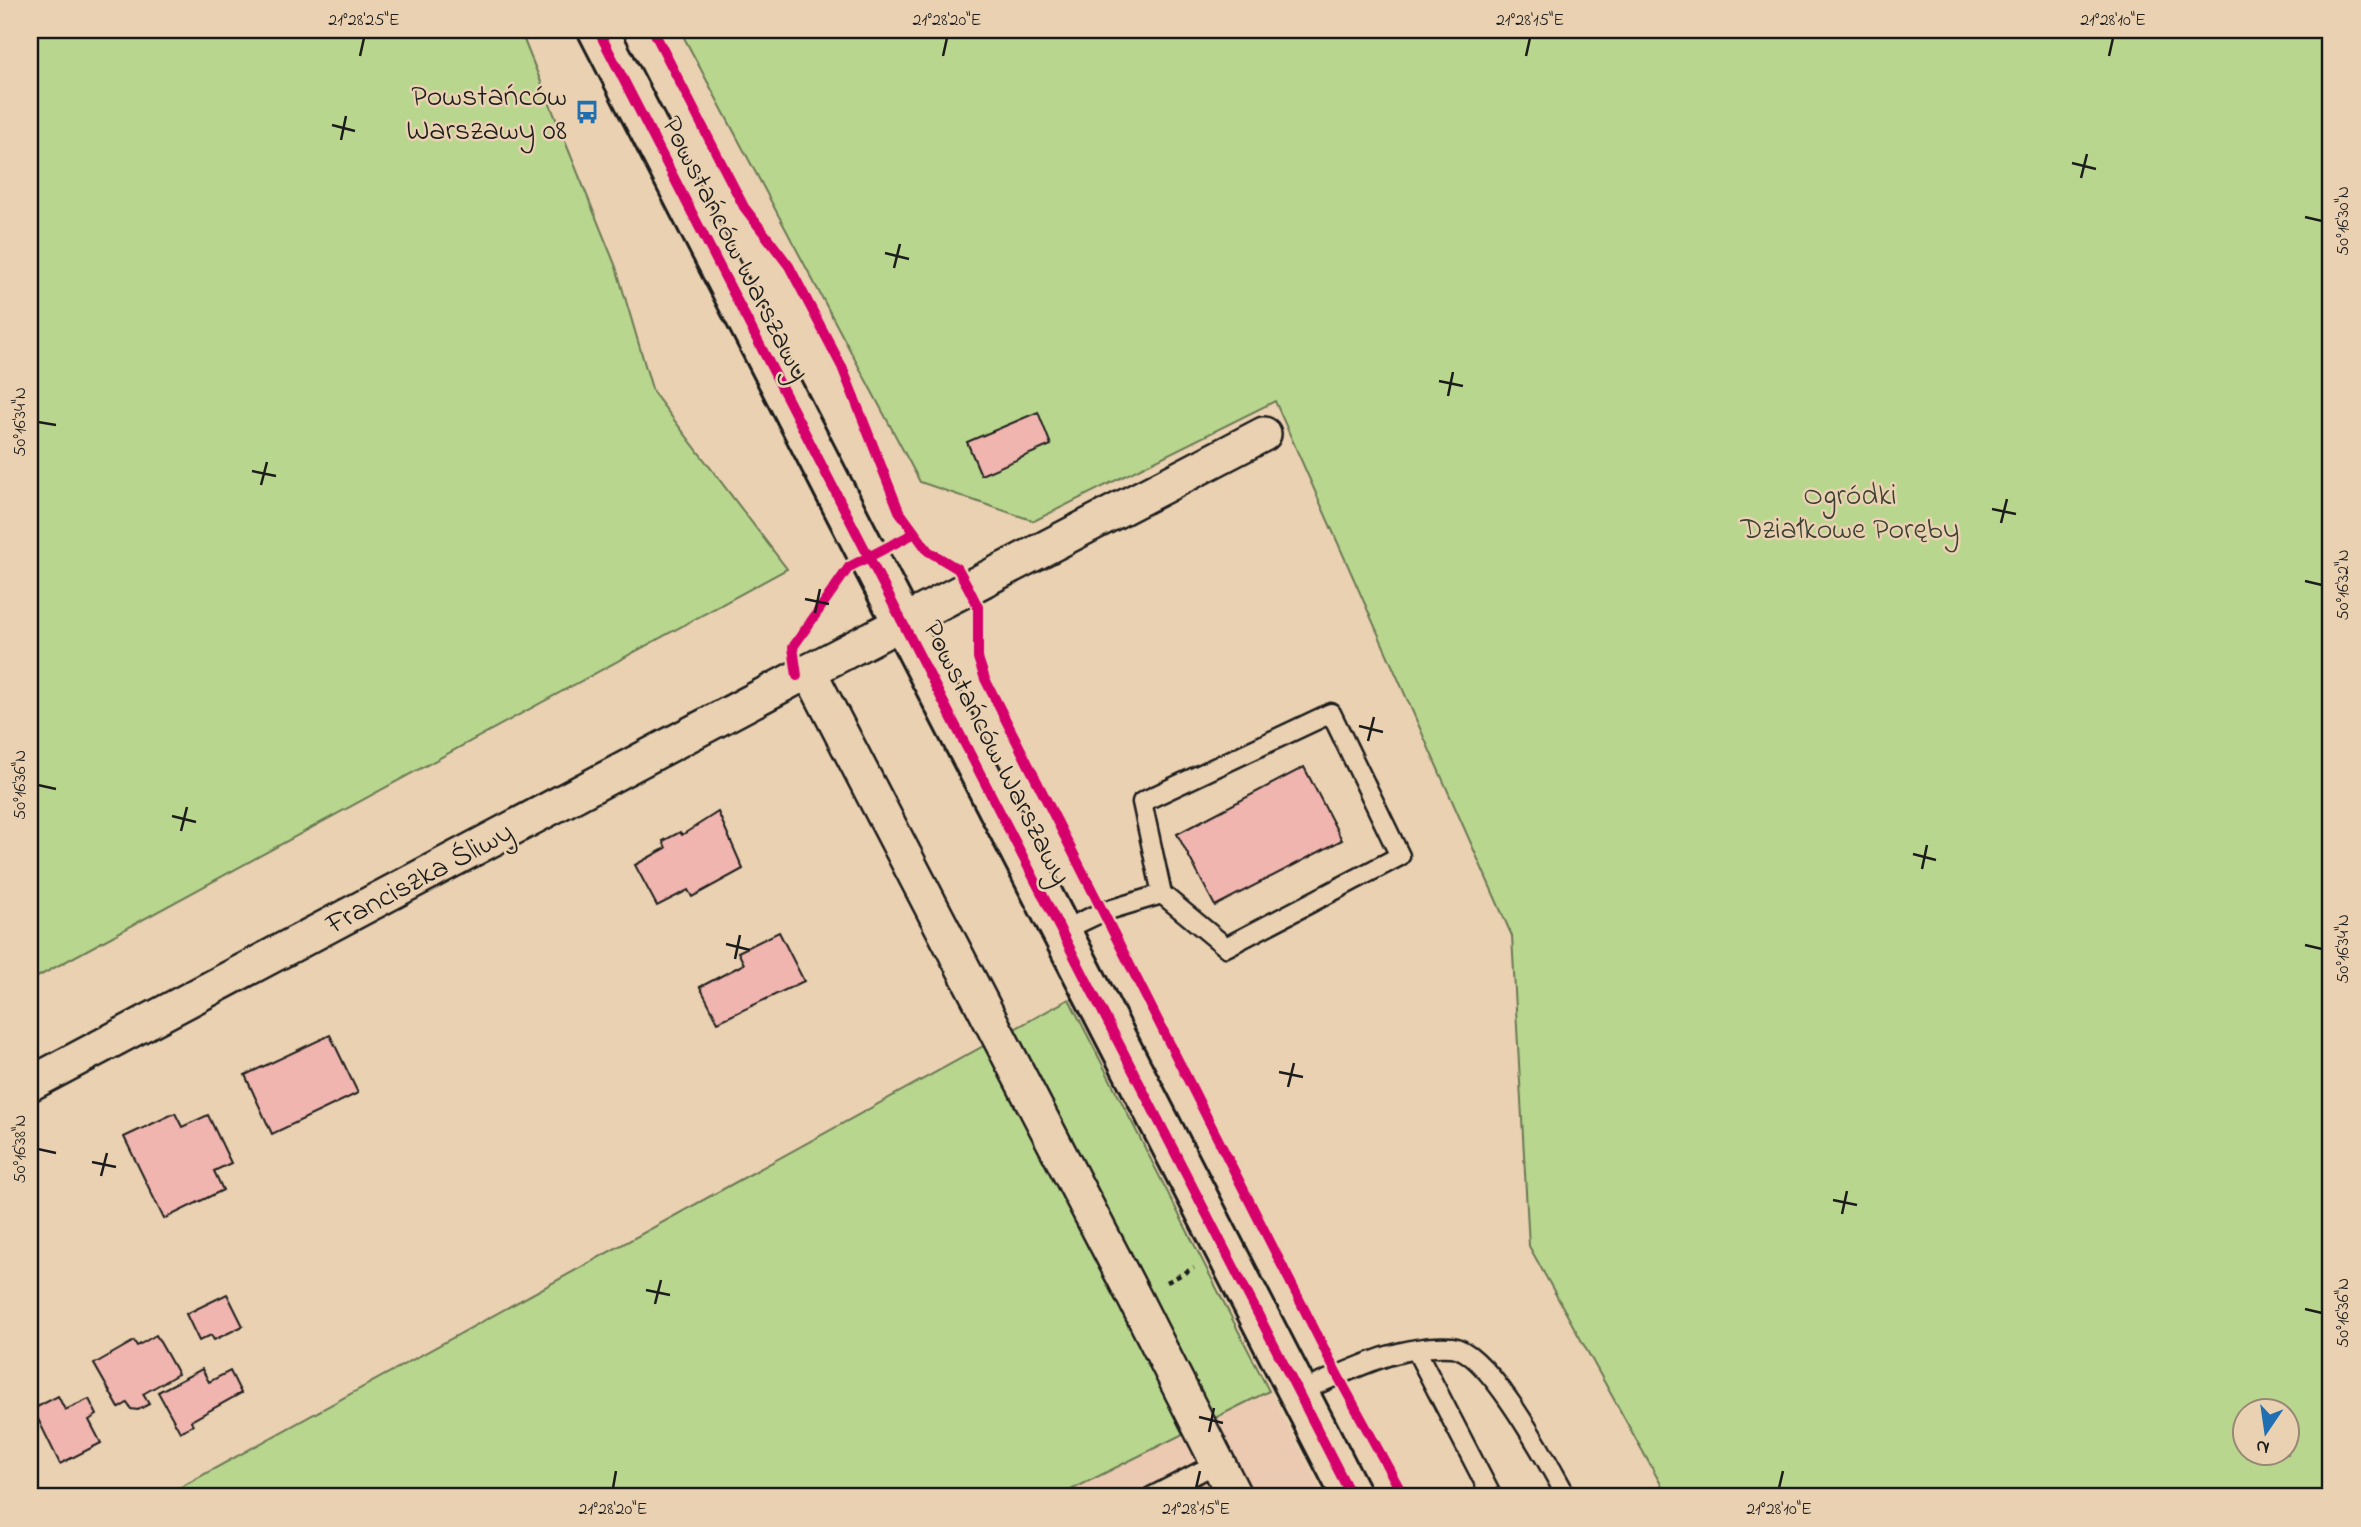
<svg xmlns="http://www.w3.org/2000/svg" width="2361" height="1527" font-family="'Indie Flower',sans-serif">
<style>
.built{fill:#ecc9b1}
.green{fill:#b9d68e;stroke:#6a7955;stroke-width:2;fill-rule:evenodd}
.building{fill:#f0b5ae;stroke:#1c1c1c;stroke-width:2}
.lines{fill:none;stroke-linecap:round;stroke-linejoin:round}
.service-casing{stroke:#1c1c1c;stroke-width:23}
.minor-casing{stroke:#1c1c1c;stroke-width:38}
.tertiary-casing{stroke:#1c1c1c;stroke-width:44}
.path{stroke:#1c1c1c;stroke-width:4.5;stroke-dasharray:5 5;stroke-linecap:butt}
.service{stroke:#ead1b2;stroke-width:18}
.minor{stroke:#ead1b2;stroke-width:33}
.tertiary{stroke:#ead1b2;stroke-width:38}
.cycleway-casing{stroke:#ead1b2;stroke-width:15}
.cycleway{stroke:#d6006c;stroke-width:10}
.ticks{fill:none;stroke:#1c1c1c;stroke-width:2.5}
.labels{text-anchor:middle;stroke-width:5;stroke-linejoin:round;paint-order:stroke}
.poi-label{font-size:30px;fill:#1c1c1c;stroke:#ead1b2;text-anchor:end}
.street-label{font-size:30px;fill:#1c1c1c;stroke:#ead1b2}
.park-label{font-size:30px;fill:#3b4133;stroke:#ead1b2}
.neatline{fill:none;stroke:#1c1c1c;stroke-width:2.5}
.ticks-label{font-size:18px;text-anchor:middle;fill:#1c1c1c}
</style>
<rect width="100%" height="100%" fill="#ead1b2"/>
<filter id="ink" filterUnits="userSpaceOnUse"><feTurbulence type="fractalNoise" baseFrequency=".0143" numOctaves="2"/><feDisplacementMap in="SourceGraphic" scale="14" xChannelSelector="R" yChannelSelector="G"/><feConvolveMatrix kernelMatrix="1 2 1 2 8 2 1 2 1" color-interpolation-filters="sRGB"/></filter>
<g filter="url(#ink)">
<polygon class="built" points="1269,1391 1324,1497 1057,1497"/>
<g class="green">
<polygon points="30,30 520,30 616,267 653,392 787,569 30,981"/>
<path d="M680,30H2331V1497H1668L1529,1246L1512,936L1275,401L1034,521L920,482ZM2246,1412H2288V1454H2246Z"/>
<polygon points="1069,999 1269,1391 1057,1497 163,1497"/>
</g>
<g class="building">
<polygon points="1038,412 1051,445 981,475 967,442"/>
<polygon points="1304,767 1342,840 1215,906 1177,834"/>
<polygon points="718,812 743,869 692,897 688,890 657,906 635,865 666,848 663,841 680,832 682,835"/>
<polygon points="779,932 804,981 718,1022 700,987 744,964 738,952"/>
<polygon points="330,1035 358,1093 272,1134 245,1075"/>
<polygon points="175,1113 182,1127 208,1115 231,1163 214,1171 223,1190 164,1219 124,1137"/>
<polygon points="227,1294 243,1326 214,1340 211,1335 199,1341 186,1314"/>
<polygon points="156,1335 178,1374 143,1394 149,1404 138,1410 131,1409 127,1403 119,1408 94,1364 134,1341 137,1346"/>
<polygon points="202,1369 209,1382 230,1371 241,1393 191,1421 193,1425 180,1432 158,1392"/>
<polygon points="58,1396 65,1410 89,1399 97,1415 89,1420 101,1443 60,1464 33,1409"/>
</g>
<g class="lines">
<g class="service-casing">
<g id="service">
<polyline points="1062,931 1102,912 1162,894 1226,947 1400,856 1331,713 1142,802 1162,894"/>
<polyline points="1416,1350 1492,1497"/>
<path d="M1299,1392C1346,1373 1399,1343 1452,1347C1489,1351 1549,1465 1567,1497"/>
<polyline points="1151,1497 1217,1463"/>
</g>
</g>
<g class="minor-casing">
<g id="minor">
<polyline points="30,1084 809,671"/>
<polyline points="1235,1497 1135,1299 809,671 1264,434"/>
</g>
</g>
<g class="tertiary-casing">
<polyline id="tertiary" points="598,30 1352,1497"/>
</g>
<polyline class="path" points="1167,1282 1194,1268"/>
<use href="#service" class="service"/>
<use href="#minor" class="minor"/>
<use href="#tertiary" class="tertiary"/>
<g class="cycleway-casing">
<g id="cycleway">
<polyline points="598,30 1352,1497"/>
<polyline points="653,30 744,207 789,266 842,367 899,511 928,551 958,569 968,587 978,607 978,658 985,679 1338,1376 1404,1497"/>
<polyline points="797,676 793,647 849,567 913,534"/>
</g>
</g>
<use href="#cycleway" class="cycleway"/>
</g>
</g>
<path class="ticks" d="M360,56L364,38M943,56L947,38M1526,56L1530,38M2109,56L2113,38M332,125L355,131M341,140L346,116M2072,163L2096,169M2081,178L2087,154M2305,217L2322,221M885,253L909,259M894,268L900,244M1439,381L1463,386M1448,396L1453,372M38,422L56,425M252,471L276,476M261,485L267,462M1992,509L2016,514M2001,523L2007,499M2305,581L2322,585M805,599L829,604M815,613L820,589M1359,726L1383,732M1368,741L1374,717M38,785L56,789M172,816L196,822M181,831L187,807M1913,854L1936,860M1922,869L1927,845M726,944L750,950M2305,945L2322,949M735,959L740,935M1279,1072L1303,1077M1288,1087L1294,1063M38,1149L56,1153M92,1162L116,1167M101,1176L107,1153M1833,1200L1857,1205M1842,1214L1847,1191M646,1290L670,1295M655,1304L661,1280M2305,1309L2322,1313M1199,1417L1223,1423M1209,1432L1214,1408M613,1488L616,1471M1196,1488L1200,1471M1779,1488L1783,1471"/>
<defs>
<g id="bus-bare" transform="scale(1.89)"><path d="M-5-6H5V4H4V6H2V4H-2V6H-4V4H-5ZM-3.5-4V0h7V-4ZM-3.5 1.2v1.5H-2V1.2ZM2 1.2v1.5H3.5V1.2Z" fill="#1f6fb2" stroke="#ead1b2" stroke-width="2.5" paint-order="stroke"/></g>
</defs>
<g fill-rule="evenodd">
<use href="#bus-bare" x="587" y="112"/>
</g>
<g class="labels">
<g class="poi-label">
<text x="567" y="105">Powstańców<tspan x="567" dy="34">Warszawy 08</tspan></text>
</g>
<g class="street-label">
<text transform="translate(737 248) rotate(63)" y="10">Powstańców Warszawy</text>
<text transform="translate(998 752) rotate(63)" y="10">Powstańców Warszawy</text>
<text transform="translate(419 877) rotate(-28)" y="10">Franciszka Śliwy</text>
</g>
<g class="park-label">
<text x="1850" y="504">Ogródki<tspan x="1850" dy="34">Działkowe Poręby</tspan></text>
</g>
</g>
<rect width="2361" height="1527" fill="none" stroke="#ead1b2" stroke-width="77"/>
<g transform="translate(2266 1432) rotate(193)"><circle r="33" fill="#ead1b2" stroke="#988976" stroke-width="2"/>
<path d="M0-5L12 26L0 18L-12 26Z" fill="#1f6fb2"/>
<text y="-10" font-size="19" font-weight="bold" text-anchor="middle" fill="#1c1c1c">N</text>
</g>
<rect x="38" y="38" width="2284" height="1450" class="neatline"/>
<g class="ticks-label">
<text x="364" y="25">21°28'25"E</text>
<text x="947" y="25">21°28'20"E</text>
<text x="1530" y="25">21°28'15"E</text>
<text x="2113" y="25">21°28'10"E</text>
<text transform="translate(2342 221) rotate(-90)" y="6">50°16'30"N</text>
<text transform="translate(19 422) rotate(-90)" y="6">50°16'34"N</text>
<text transform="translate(2342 585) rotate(-90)" y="6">50°16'32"N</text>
<text transform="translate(19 785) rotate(-90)" y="6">50°16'36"N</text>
<text transform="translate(2342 949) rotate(-90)" y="6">50°16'34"N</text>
<text transform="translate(19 1149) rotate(-90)" y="6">50°16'38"N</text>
<text transform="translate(2342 1313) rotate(-90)" y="6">50°16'36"N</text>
<text x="613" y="1514">21°28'20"E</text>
<text x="1196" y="1514">21°28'15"E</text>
<text x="1779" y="1514">21°28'10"E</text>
</g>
</svg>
